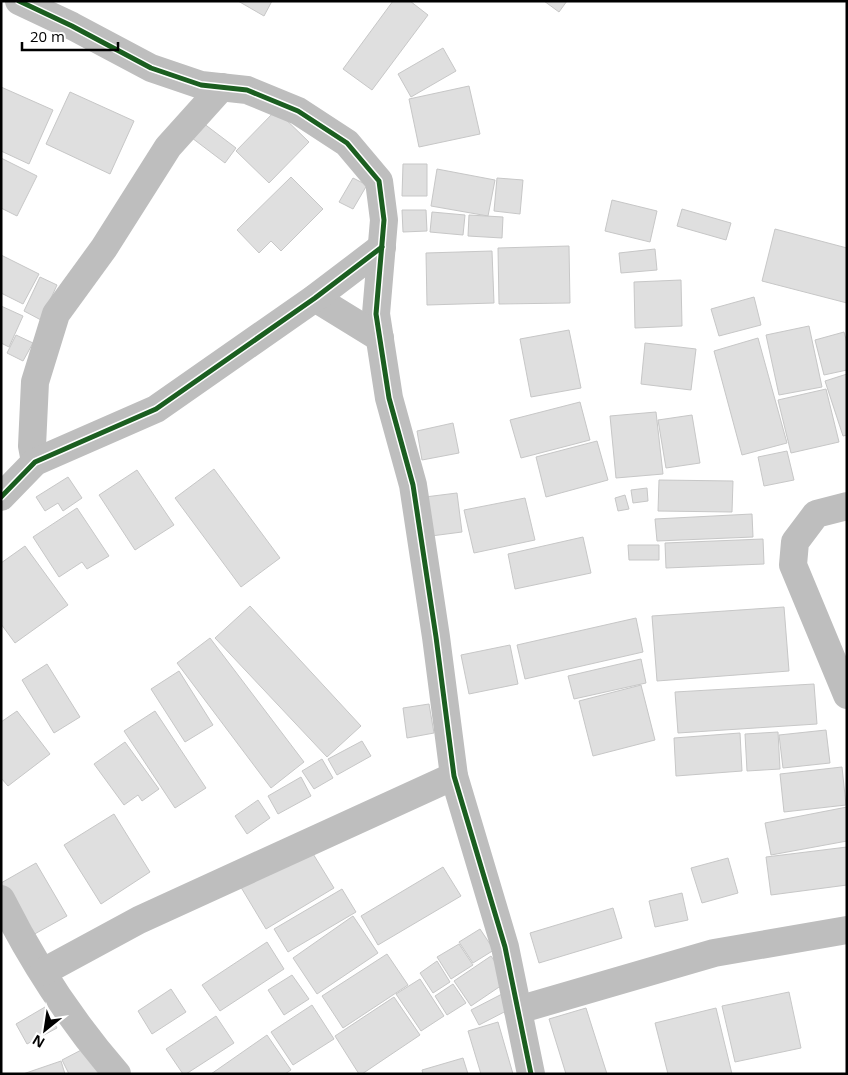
<svg xmlns="http://www.w3.org/2000/svg" width="848" height="1075" font-family="'Open Sans',sans-serif">
<style>
.building{fill:#dfdfdf;stroke:#c7c7c7}
.lines{fill:none;stroke-linecap:round;stroke-linejoin:round}
.street{stroke:#bebebe;stroke-width:28}
.cycleway-casing{stroke:#fff;stroke-width:8}
.cycleway{stroke:#1b5e20;stroke-width:5}
</style>
<rect width="100%" height="100%" fill="#fff"/>
<g class="building">
<polygon points="238,1 272,1 264,16"/>
<polygon points="393,1 410,1 428,15 372,90 343,69"/>
<polygon points="544,1 567,1 559,12"/>
<polygon points="443,48 456,71 411,97 398,74"/>
<polygon points="469,86 480,134 419,147 409,99"/>
<polygon points="1,87 53,110 29,164 1,151"/>
<polygon points="70,92 134,121 110,174 46,144"/>
<polygon points="276,110 309,142 269,183 236,151"/>
<polygon points="203,123 236,148 225,163 192,138"/>
<polygon points="1,158 37,176 17,216 1,208"/>
<polygon points="403,164 427,164 427,196 402,196"/>
<polygon points="437,169 495,180 488,216 431,206"/>
<polygon points="291,177 323,209 281,251 271,241 259,253 237,230"/>
<polygon points="353,178 367,185 353,209 339,202"/>
<polygon points="497,178 523,180 520,214 494,211"/>
<polygon points="612,200 657,211 650,242 605,231"/>
<polygon points="682,209 731,223 726,240 677,226"/>
<polygon points="402,210 426,210 427,231 403,232"/>
<polygon points="432,212 465,215 463,235 430,232"/>
<polygon points="469,215 503,217 502,238 468,236"/>
<polygon points="775,229 847,248 847,303 762,281"/>
<polygon points="569,246 570,303 499,304 498,248"/>
<polygon points="655,249 657,270 621,273 619,253"/>
<polygon points="492,251 494,303 427,305 426,253"/>
<polygon points="1,255 39,274 23,304 1,293"/>
<polygon points="40,277 57,285 41,320 24,311"/>
<polygon points="681,280 682,326 635,328 634,282"/>
<polygon points="754,297 761,325 719,336 711,309"/>
<polygon points="1,306 23,316 9,347 1,343"/>
<polygon points="809,326 822,387 779,395 766,335"/>
<polygon points="569,330 581,388 531,397 520,339"/>
<polygon points="844,332 847,343 847,370 824,375 815,340"/>
<polygon points="16,335 33,343 23,361 7,353"/>
<polygon points="758,338 787,443 742,455 714,351"/>
<polygon points="645,343 696,349 691,390 641,384"/>
<polygon points="847,374 847,435 843,436 825,381"/>
<polygon points="826,389 839,442 791,453 778,400"/>
<polygon points="580,402 590,440 521,458 510,420"/>
<polygon points="656,412 663,474 616,478 610,416"/>
<polygon points="692,415 700,463 666,468 658,420"/>
<polygon points="453,423 459,453 422,460 417,431"/>
<polygon points="597,441 608,480 546,497 536,457"/>
<polygon points="787,451 794,480 764,486 758,457"/>
<polygon points="214,469 280,558 241,587 175,498"/>
<polygon points="137,470 174,525 135,550 99,495"/>
<polygon points="68,477 82,498 63,511 58,503 45,511 36,497"/>
<polygon points="659,480 733,481 732,512 658,511"/>
<polygon points="647,488 648,501 633,503 631,490"/>
<polygon points="457,493 462,532 431,536 425,497"/>
<polygon points="625,495 629,509 618,511 615,498"/>
<polygon points="525,498 535,540 474,553 464,510"/>
<polygon points="77,508 109,556 87,569 82,562 59,577 33,537"/>
<polygon points="752,514 753,537 657,541 655,519"/>
<polygon points="583,537 591,573 515,589 508,554"/>
<polygon points="763,539 764,564 666,568 665,543"/>
<polygon points="628,545 659,545 659,560 629,560"/>
<polygon points="25,546 68,605 15,643 1,624 1,563"/>
<polygon points="250,606 361,726 327,757 215,638"/>
<polygon points="784,607 789,671 657,681 652,616"/>
<polygon points="636,618 643,652 525,679 517,645"/>
<polygon points="210,638 304,762 271,788 177,663"/>
<polygon points="510,645 518,684 469,694 461,655"/>
<polygon points="641,659 646,683 574,699 568,676"/>
<polygon points="47,664 80,717 54,733 22,680"/>
<polygon points="179,671 213,725 185,742 151,689"/>
<polygon points="814,684 817,724 678,733 675,692"/>
<polygon points="641,685 655,740 593,756 579,701"/>
<polygon points="429,704 434,733 407,738 403,708"/>
<polygon points="17,711 50,754 8,786 1,778 1,722"/>
<polygon points="155,711 206,788 175,808 124,731"/>
<polygon points="826,730 830,763 783,768 779,735"/>
<polygon points="778,732 780,769 747,771 745,734"/>
<polygon points="740,733 742,771 676,776 674,738"/>
<polygon points="362,741 371,756 337,775 328,759"/>
<polygon points="125,742 159,789 142,801 138,795 124,805 94,764"/>
<polygon points="322,759 333,778 314,789 302,771"/>
<polygon points="842,767 846,805 784,812 780,774"/>
<polygon points="301,777 311,796 278,814 268,796"/>
<polygon points="258,800 270,818 247,834 235,816"/>
<polygon points="847,807 847,841 771,855 765,823"/>
<polygon points="114,814 150,872 101,904 64,845"/>
<polygon points="307,844 334,888 266,929 239,884"/>
<polygon points="847,847 847,885 771,895 766,857"/>
<polygon points="728,858 738,893 702,903 691,868"/>
<polygon points="36,863 67,916 31,936 1,883"/>
<polygon points="443,867 461,896 378,945 361,916"/>
<polygon points="342,889 356,912 288,952 274,929"/>
<polygon points="682,893 688,920 655,927 649,901"/>
<polygon points="613,908 622,938 539,963 530,933"/>
<polygon points="353,916 378,953 317,994 293,958"/>
<polygon points="480,929 494,950 473,963 459,942"/>
<polygon points="267,942 284,969 220,1011 202,985"/>
<polygon points="459,944 473,965 451,979 437,957"/>
<polygon points="387,954 408,985 343,1028 322,996"/>
<polygon points="491,956 508,981 471,1006 454,981"/>
<polygon points="437,961 450,982 433,993 420,973"/>
<polygon points="292,975 309,999 284,1015 268,990"/>
<polygon points="420,979 444,1016 421,1031 396,994"/>
<polygon points="453,984 466,1003 447,1015 435,996"/>
<polygon points="171,989 186,1012 152,1034 138,1011"/>
<polygon points="789,992 801,1048 735,1062 722,1006"/>
<polygon points="502,994 510,1009 479,1025 471,1010"/>
<polygon points="394,997 420,1035 362,1074 359,1074 335,1036"/>
<polygon points="312,1005 334,1039 293,1065 271,1032"/>
<polygon points="45,1007 57,1028 27,1044 16,1024"/>
<polygon points="586,1008 607,1074 566,1074 549,1019"/>
<polygon points="716,1008 732,1074 668,1074 655,1023"/>
<polygon points="216,1016 234,1043 186,1074 183,1074 166,1049"/>
<polygon points="498,1022 513,1074 481,1074 468,1031"/>
<polygon points="267,1035 291,1070 285,1074 211,1074"/>
<polygon points="87,1047 101,1074 69,1074 62,1060"/>
<polygon points="463,1058 468,1074 423,1074 422,1070"/>
<polygon points="61,1061 65,1074 23,1074"/>
</g>
<g class="lines">
<g class="street">
<polyline points="19,1 72,26 151,68 201,85 247,90 298,111 347,143 379,181 384,220 376,314 389,398 413,485 436,637 454,776 505,947 531,1074"/>
<polyline points="315,298 380,338"/>
<polyline points="35,462 32,446 35,382 56,314 104,248 168,147 222,87"/>
<polyline points="1,497 35,462 156,409 315,298 382,247"/>
<polyline points="847,506 816,514 795,542 793,565 847,695"/>
<path d="M1,899C32,961 71,1021 117,1074"/>
<polyline points="43,972 139,920 454,776"/>
<polyline points="518,1010 714,953 847,930"/>
</g>
<g class="cycleway-casing">
<g id="cycleway">
<polyline points="19,1 72,26 151,68 201,85 247,90 298,111 347,143 379,181 384,220 376,314 389,398 413,485 436,637 454,776 505,947 531,1074"/>
<polyline points="1,497 35,462 156,409 315,298 382,247"/>
</g>
</g>
<use href="#cycleway" class="cycleway"/>
</g>
<rect width="848" height="1075" fill="none" stroke="#000000" stroke-width="5"/>
<g transform="translate(45 1030) rotate(210)" stroke="#ffffff" stroke-width="4" paint-order="stroke">
<path d="M0-4L9 19L0 12L-9 19Z" fill="#000000"/>
<text y="-8" font-size="14" font-weight="bold" text-anchor="middle" fill="#000000">N</text>
</g>
<path d="M22 42v8h96v-8" fill="none" stroke="#000000" stroke-width="2.5"/>
<text x="30" y="42" font-size="15" fill="#000000" stroke="#ffffff" stroke-width="4" paint-order="stroke">20 m</text>
</svg>
